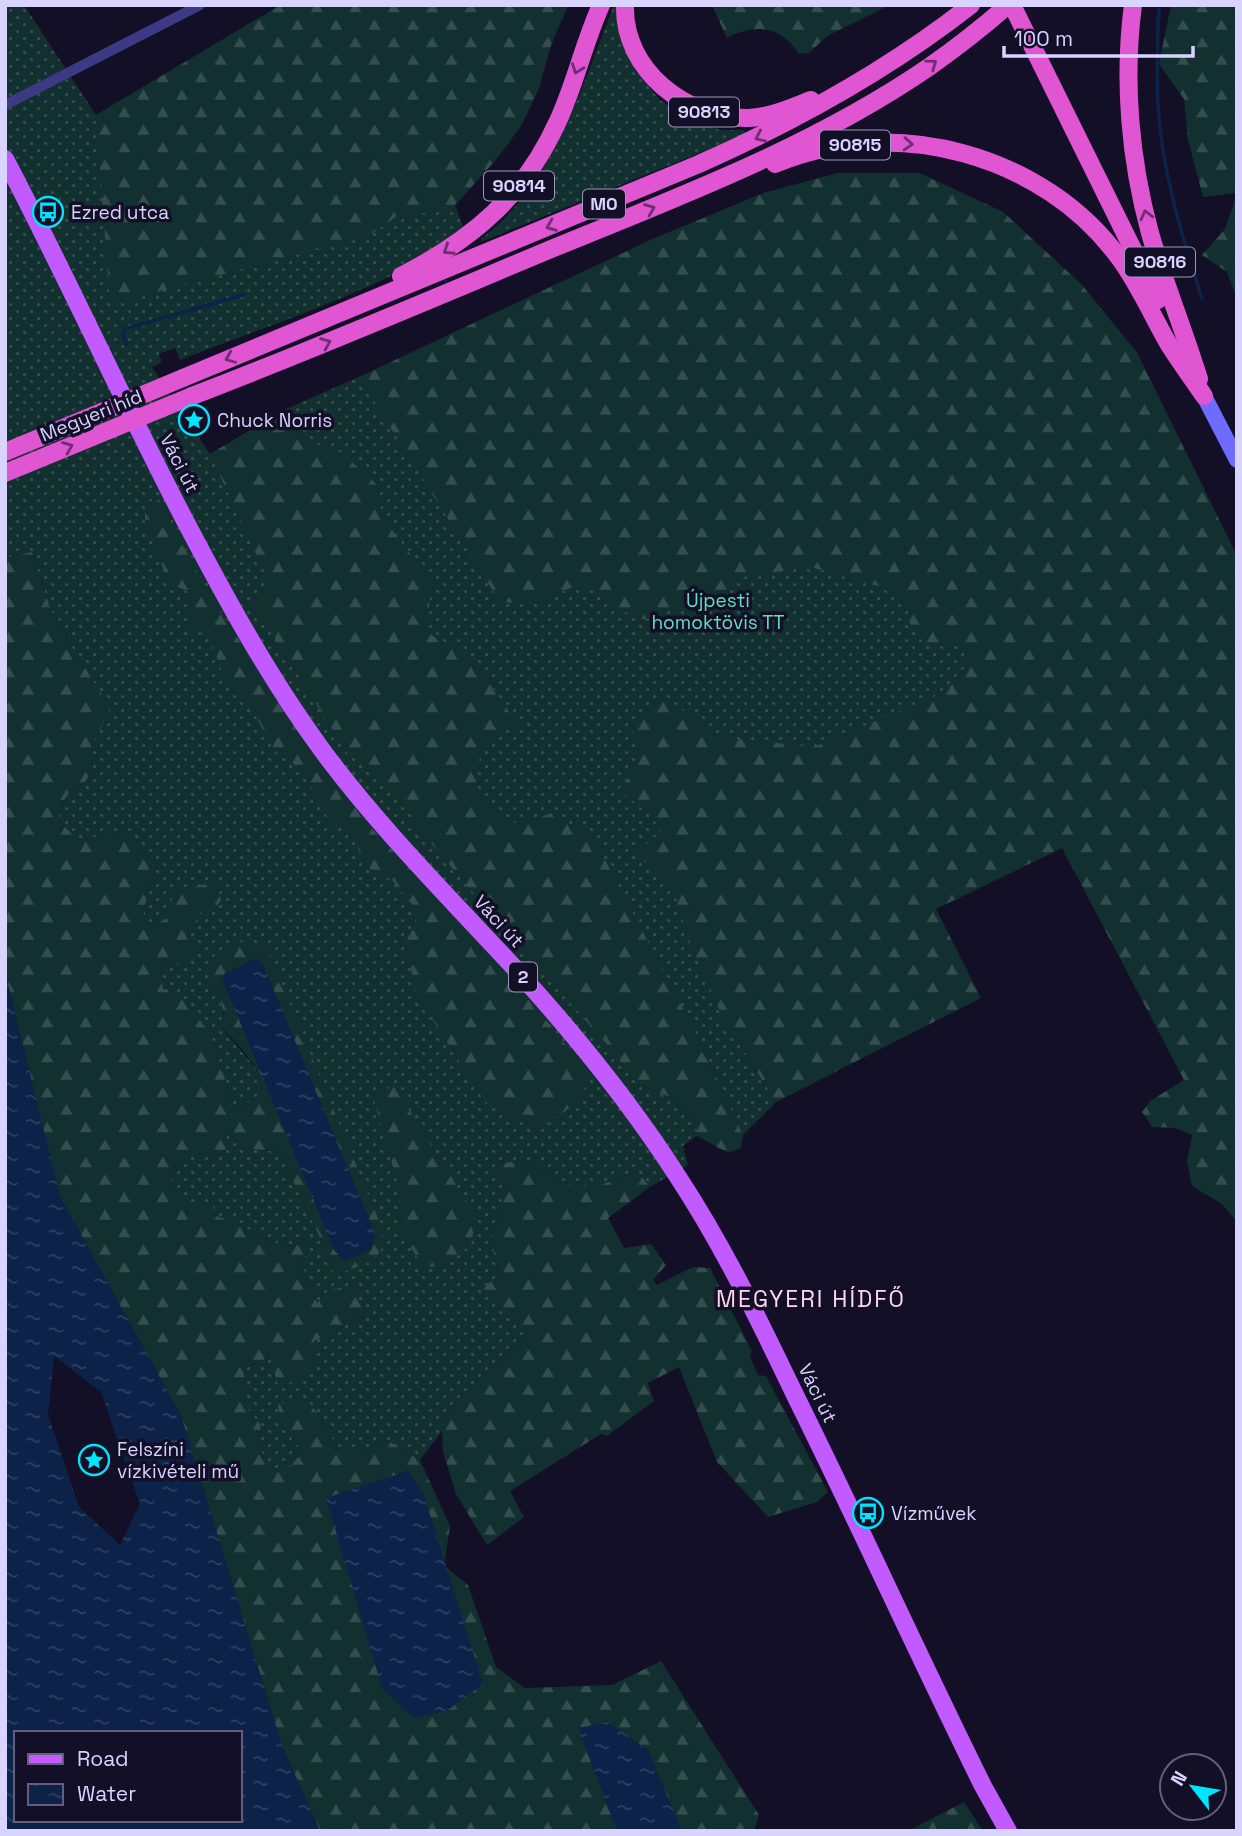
<svg xmlns="http://www.w3.org/2000/svg" width="1242" height="1836" font-family="'Space Grotesk',sans-serif">
<style>
.grass{fill:url(#grass-dots)}
.forest{fill:url(#forest-firs)}
.water{fill:url(#water-ripples);fill-rule:evenodd}
.lines{fill:none;stroke-linecap:round;stroke-linejoin:round}
.stream{stroke:#0c2248;stroke-width:3.5}
.minor{stroke:#3d3a85;stroke-width:10}
.secondary{stroke:#6f6bff;stroke-width:16}
.primary{stroke:#c25bff;stroke-width:18}
.trunk{stroke:#e055d1;stroke-width:18}
.trunk-bridge{stroke:#e055d1;stroke-width:18}
.oneway{stroke:#6f2e73}
.labels{text-anchor:middle;stroke-width:7;stroke-linejoin:round;paint-order:stroke}
.shield{fill:#130f26;stroke:#9e99be;stroke-width:2}
.shield-label{font-size:18px;font-weight:bold;fill:#d9d4ff}
.poi-label{font-size:19px;fill:#d9d4ff;stroke:#130f26;text-anchor:start}
.street-label{font-size:19px;fill:#d9d4ff;stroke:#130f26}
.park-label{font-size:19px;fill:#5fe0c0;stroke:#130f26}
.quarter-label{font-size:23px;letter-spacing:2px;fill:#ffd6f0;stroke:#130f26}
</style>
<defs>
<pattern id="grass-dots" width="8" height="8" patternUnits="userSpaceOnUse" patternTransform="scale(1.75)"><rect width="8" height="8" fill="#12302f"/><path d="M2 2h.1M6 6h.1" fill="none" stroke="#344d4e" stroke-width="1.8" stroke-linecap="round"/></pattern>
<pattern id="forest-firs" width="22" height="20" patternUnits="userSpaceOnUse" patternTransform="scale(1.75)"><rect width="22" height="20" fill="#12302f"/><path d="M5 1l3.5 6h-7zM16 11l3.5 6h-7z" fill="#344d4e"/></pattern>
<pattern id="water-ripples" width="26" height="14" patternUnits="userSpaceOnUse" patternTransform="scale(1.75)"><rect width="26" height="14" fill="#0c2248"/><path d="M2 4q2-2 4 0t4 0M15 11q2-2 4 0t4 0" fill="none" stroke="#2f4163"/></pattern>
</defs>
<rect width="100%" height="100%" fill="#130f26"/>
<g class="grass">
<path d="M5,5H24L96,115L281,5H568L551,45L539,88L521,126L494,162L455,205L466,234C382,290 274,323 180,360L175,348L159,354L162,362L152,367L210,454L288,408L359,377L655,238L764,193L838,173H919L1003,212L1082,285L1137,353L1237,556L1062,848L936,909L725,1021L776,1102L743,1135L699,1039L638,1084L679,1101L698,1122L697,1136L683,1146L688,1165L650,1187L637,1171L598,1186H563L531,1161L495,1163L505,1189L491,1243L499,1274L528,1332L449,1408L442,1431L420,1460L387,1440L363,1450H339L317,1412L281,1425L303,1452L287,1470H277L263,1462L260,1425L246,1407L244,1368L313,1341L366,1315L317,1303L302,1265L310,1244L303,1238L294,1246L271,1242L242,1226L188,1206L171,1188L174,1164C191,1153 206,1153 225,1155L226,1130L244,1148L279,1152L318,1233L333,1272L268,950L212,985L219,992L224,1017L218,1023L263,1077L260,1094L241,1107L233,1104L210,1033L163,989L161,970L174,962L189,930L197,917L204,912L214,882L197,888L167,918L156,924L144,921V908L156,867L128,831L77,840L59,820L60,807L71,791L86,781L93,767L91,747L109,711L69,643L64,628L51,611L32,552L5,558Z"/>
<path d="M614,5H618L626,50L635,70L660,100L680,113L720,130H744L746,134L481,242V239C555,183 581,88 614,5Z"/>
</g>
<g class="forest">
<polygon points="281,5 568,5 551,45 539,88 521,126 494,162 455,205 417,215 397,216 369,236 110,304 96,115"/>
<path d="M712,5H890L827,36L809,53L799,54C782,26 756,23 727,38Z"/>
<polygon points="1171,5 1237,5 1237,193 1203,197 1188,140 1184,99 1159,64"/>
<polygon points="838,173 919,173 1003,212 1082,285 1137,353 1237,556 1237,1222 1222,1204 1192,1186 1187,1161 1192,1135 1175,1128 1152,1127 1142,1112 1150,1101 1184,1080 1062,848 936,909 981,998 776,1102 724,1020 690,943 671,883 635,854 662,831 652,817 619,789 632,774 640,750 630,726 664,697 720,737 814,747 940,694 966,666 963,643 924,644 908,620 911,609 881,587 811,567 746,576 723,592 678,606 646,620 615,608 592,587 570,588 534,604 500,602 359,377 655,238 764,193"/>
<polygon points="1237,194 1237,298 1227,272 1202,255 1225,229"/>
<polygon points="288,408 309,442 342,453 376,484 383,518 432,583 426,631 436,638 469,653 518,725 492,736 484,746 474,775 481,798 500,818 520,824 552,813 593,837 699,1039 743,1135 741,1148 728,1153 697,1136 698,1122 679,1101 638,1084 606,1043 505,931 415,824 407,802 374,769 349,756 254,605 270,584 210,454"/>
<polygon points="158,498 211,597 314,755 366,822 519,986 592,1078 575,1104 542,1128 514,1120 485,1102 416,993 405,939 420,914 392,880 363,865 354,832 331,824 301,769 275,751 245,697 221,670 211,640 190,626 188,592 168,582 145,518 145,504"/>
<path d="M32,552L51,611L64,628L69,643L101,693L109,712L91,747L93,767L86,781L71,791L60,806L59,820L77,840L128,831L156,867L144,908V921L156,924L167,918L174,892L214,882L221,900L214,911L204,912L197,917L198,925L189,930L186,938L196,941L197,954L186,965L174,962L161,970L163,989H174L210,1033L233,1104L241,1107L260,1094L263,1077L241,1048L218,1023L224,1016L219,992L212,985L205,969L218,951L247,940L268,950L379,1221L384,1245L373,1261L346,1271L333,1272L318,1233L279,1152L244,1148L227,1131L225,1155C206,1153 191,1153 174,1164L171,1188L188,1205L213,1204L214,1215L242,1226L271,1242L294,1246L303,1238L310,1244L302,1265L317,1303L328,1291L352,1285L366,1315L314,1341L318,1365L303,1382L277,1383L271,1357L244,1368L246,1407L260,1424L263,1461L277,1470H287L303,1452L281,1425L278,1405L300,1395L317,1412L339,1450H363L387,1440L420,1460L450,1526L444,1566L468,1585L496,1667L525,1688L612,1685L661,1661L759,1815L754,1831H320L282,1746L181,1416L60,1197L5,973V558Z"/>
<polygon points="395,1087 476,1217 471,1244 446,1266 424,1267 402,1235 397,1181 373,1096 380,1090"/>
<polygon points="531,1161 563,1186 598,1186 637,1171 650,1187 608,1218 624,1248 651,1244 666,1265 653,1280 657,1285 693,1267 710,1268 752,1351 750,1357 758,1375 766,1376 828,1492 817,1502 768,1517 717,1462 679,1367 648,1383 654,1401 607,1436 601,1434 510,1491 524,1517 487,1545 456,1494 443,1452 442,1431 449,1408 528,1332 481,1290 499,1274 491,1243 505,1189 494,1163"/>
<polygon points="964,1802 983,1831 908,1831"/>
</g>
<g class="water">
<polygon points="256,958 263,964 376,1236 370,1250 344,1261 334,1250 223,981 224,974"/>
<path d="M5,973L60,1196L181,1416L282,1746L320,1831H5ZM54,1356L101,1392L140,1504L120,1545L79,1507L48,1415ZM16,1733H240V1820H16Z"/>
<polygon points="408,1471 424,1496 483,1684 448,1710 414,1718 382,1688 326,1498"/>
<polygon points="608,1722 648,1750 682,1831 617,1831 578,1728"/>
</g>
<g class="lines">
<g class="stream">
<path d="M1160,5L1158,20C1158,48 1156,77 1158,105C1162,172 1182,236 1202,299"/>
<polyline points="445,281 446,281"/>
<polyline points="126,344 123,332 125,329 243,295"/>
</g>
<polyline class="minor" points="5,105 200,5"/>
<polyline class="secondary" points="1204,396 1237,460"/>
<path class="primary" d="M5,159C66,275 120,395 180,511C223,593 267,675 322,750C381,830 452,900 519,973C577,1037 632,1105 678,1177C724,1247 760,1322 796,1397C860,1526 919,1657 983,1786L1008,1831"/>
<g class="trunk">
<path d="M625,5C623,71 687,119 748,118C771,117 790,108 811,100"/>
<polyline points="1012,5 1158,300"/>
<path d="M1133,5C1123,80 1130,160 1150,233C1164,282 1184,330 1199,379"/>
<path d="M775,164C894,114 1044,154 1120,259C1139,285 1152,315 1168,343C1179,361 1192,378 1204,396"/>
<path d="M401,276C473,239 524,196 558,121C575,84 584,43 601,5"/>
<path d="M183,378L699,164C796,121 887,71 971,5"/>
<path d="M192,396C310,351 427,301 544,252C675,198 811,148 929,67C956,48 983,27 1008,5"/>
<polyline points="5,452 51,433"/>
</g>
<g class="trunk-bridge">
<polyline points="51,433 183,378"/>
<polyline points="5,473 192,396"/>
</g>
</g>
<defs><path id="oneway-chevron" d="M-2-3.5L2.5 0L-2 3.5" fill="none" stroke-width="1.6" stroke-linecap="round" stroke-linejoin="round" transform="scale(1.75)"/></defs>
<g class="oneway">
<use href="#oneway-chevron" transform="translate(932 64) rotate(-36)"/>
<use href="#oneway-chevron" transform="translate(577 69) rotate(110)"/>
<use href="#oneway-chevron" transform="translate(760 137) rotate(155)"/>
<use href="#oneway-chevron" transform="translate(908 144) rotate(4)"/>
<use href="#oneway-chevron" transform="translate(650 209) rotate(-22)"/>
<use href="#oneway-chevron" transform="translate(1146 215) rotate(-104)"/>
<use href="#oneway-chevron" transform="translate(551 226) rotate(158)"/>
<use href="#oneway-chevron" transform="translate(448 250) rotate(147)"/>
<use href="#oneway-chevron" transform="translate(326 343) rotate(-22)"/>
<use href="#oneway-chevron" transform="translate(230 358) rotate(157)"/>
<use href="#oneway-chevron" transform="translate(68 447) rotate(-22)"/>
</g>
<defs>
<g id="bus-ring" transform="scale(1.575)"><circle r="9.5" fill="#130f26" stroke="#00e5ff" stroke-width="1.5"/><path d="M-5-6H5V4H4V6H2V4H-2V6H-4V4H-5ZM-3.5-4V0h7V-4ZM-3.5 1.2v1.5H-2V1.2ZM2 1.2v1.5H3.5V1.2Z" fill="#00e5ff"/></g>
<g id="sight-ring" transform="scale(1.575)"><circle r="9.5" fill="#130f26" stroke="#00e5ff" stroke-width="1.5"/><path d="M0-6L1.8-2.2L6-1.7L2.9 1.2L3.7 5.4L0 3.3L-3.7 5.4L-2.9 1.2L-6-1.7L-1.8-2.2Z" fill="#00e5ff"/></g>
</defs>
<g fill-rule="evenodd">
<use href="#bus-ring" x="48" y="212"/>
<use href="#sight-ring" x="194" y="420"/>
<use href="#sight-ring" x="94" y="1460"/>
<use href="#bus-ring" x="868" y="1513"/>
</g>
<g class="labels">
<g class="shield">
<rect x="669" y="97.5" width="70" height="29" rx="5"/>
<rect x="820" y="130.5" width="70" height="29" rx="5"/>
<rect x="484" y="171.5" width="70" height="29" rx="5"/>
<rect x="583" y="189.5" width="42" height="29" rx="5"/>
<rect x="1125" y="247.5" width="70" height="29" rx="5"/>
<rect x="509" y="962.5" width="28" height="29" rx="5"/>
</g>
<g class="shield-label">
<text x="704" y="118">90813</text>
<text x="855" y="151">90815</text>
<text x="519" y="192">90814</text>
<text x="604" y="210">M0</text>
<text x="1160" y="268">90816</text>
<text x="523" y="983">2</text>
</g>
<g class="poi-label">
<text x="71" y="219">Ezred utca</text>
<text x="217" y="427">Chuck Norris</text>
<text x="117" y="1456">Felszíni<tspan x="117" dy="22">vízkivételi mű</tspan></text>
<text x="891" y="1520">Vízművek</text>
</g>
<g class="street-label">
<text transform="translate(91 415) rotate(-22)" y="7">Megyeri híd</text>
<text transform="translate(180 463) rotate(63)" y="7">Váci út</text>
<text transform="translate(499 921) rotate(47)" y="7">Váci út</text>
<text transform="translate(818 1393) rotate(64)" y="7">Váci út</text>
</g>
<g class="park-label">
<text x="718" y="607">Újpesti<tspan x="718" dy="22">homoktövis TT</tspan></text>
</g>
<g class="quarter-label">
<text x="811" y="1307">MEGYERI HÍDFŐ</text>
</g>
</g>
<rect width="1242" height="1836" fill="none" stroke="#d9d4ff" stroke-width="14"/>
<rect x="14" y="1731" width="228" height="91" fill="#130f26" stroke="#625e7d" stroke-width="2"/>
<rect x="28" y="1754" width="35" height="10" fill="#c25bff" stroke="#625e7d" stroke-width="2"/>
<text x="77" y="1766" font-size="21" fill="#d9d4ff">Road</text>
<rect x="28" y="1784" width="35" height="21" fill="url(#water-ripples)" stroke="#625e7d" stroke-width="2"/>
<text x="77" y="1801" font-size="21" fill="#d9d4ff">Water</text>
<g transform="translate(1193 1787) rotate(301)"><circle r="33" fill="#130f26" stroke="#625e7d" stroke-width="2"/>
<path d="M0-5L12 26L0 18L-12 26Z" fill="#00e5ff"/>
<text y="-10" font-size="19" font-weight="bold" text-anchor="middle" fill="#d9d4ff">N</text>
</g>
<path d="M1004 46v10h189v-10" fill="none" stroke="#d9d4ff" stroke-width="3.5"/>
<text x="1014" y="46" font-size="21" fill="#d9d4ff" stroke="#130f26" stroke-width="5" paint-order="stroke">100 m</text>
</svg>
